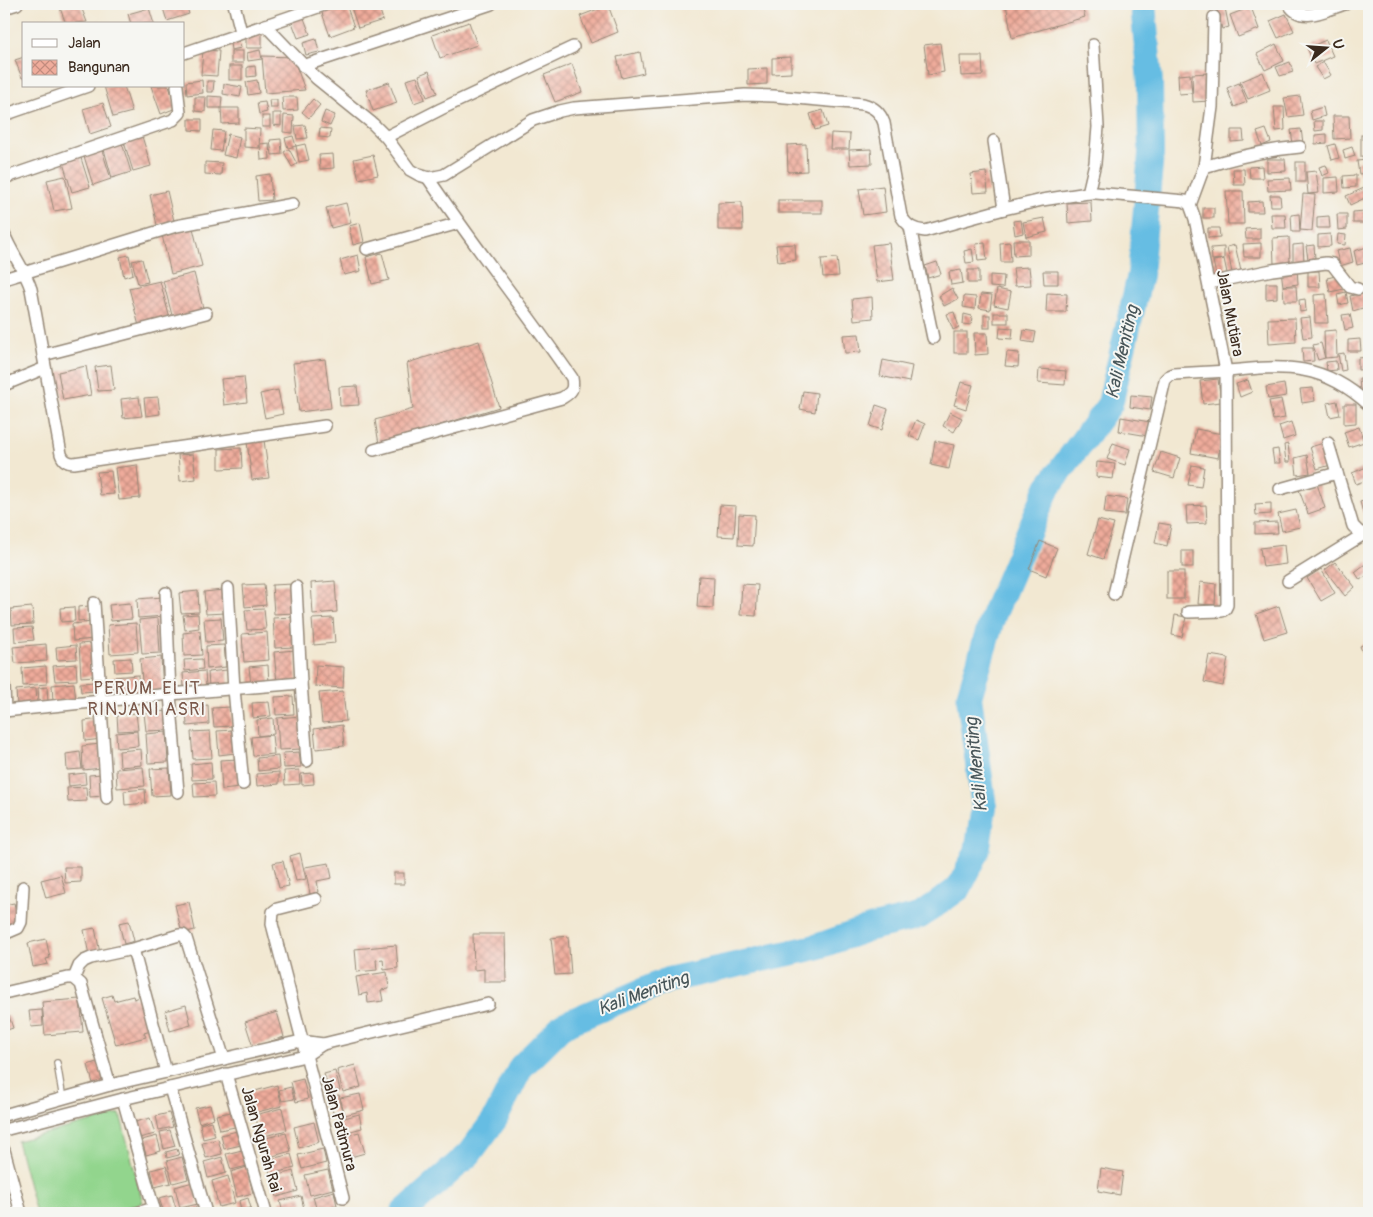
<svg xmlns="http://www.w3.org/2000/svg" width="1373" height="1217" font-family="Pangolin,sans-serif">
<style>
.garden{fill:#92d58d;stroke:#668056}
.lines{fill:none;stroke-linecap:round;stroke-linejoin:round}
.river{stroke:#66bde3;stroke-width:26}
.building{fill:url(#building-cross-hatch)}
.service-casing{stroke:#968978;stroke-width:8}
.minor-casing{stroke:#968978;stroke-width:14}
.service{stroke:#fff;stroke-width:5.5}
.minor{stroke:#fff;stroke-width:11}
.labels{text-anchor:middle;stroke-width:4;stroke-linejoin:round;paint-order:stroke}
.street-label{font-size:16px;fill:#3b2a1e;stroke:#f6f6f2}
.water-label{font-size:18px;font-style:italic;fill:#485659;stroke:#f6f6f2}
.neighbourhood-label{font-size:18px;letter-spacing:1px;fill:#7a584a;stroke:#f6f6f2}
</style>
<defs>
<pattern id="building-cross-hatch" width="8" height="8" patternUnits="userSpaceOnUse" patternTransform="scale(1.25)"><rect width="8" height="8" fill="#efac9b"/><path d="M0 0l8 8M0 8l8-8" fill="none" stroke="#c38c7e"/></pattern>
</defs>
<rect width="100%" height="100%" fill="#f6f6f2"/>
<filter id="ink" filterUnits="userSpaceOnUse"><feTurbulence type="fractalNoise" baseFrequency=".02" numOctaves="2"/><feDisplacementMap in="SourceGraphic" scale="10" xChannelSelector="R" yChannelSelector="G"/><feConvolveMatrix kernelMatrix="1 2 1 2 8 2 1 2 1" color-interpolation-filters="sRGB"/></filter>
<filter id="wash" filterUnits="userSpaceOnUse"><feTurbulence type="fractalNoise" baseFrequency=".0096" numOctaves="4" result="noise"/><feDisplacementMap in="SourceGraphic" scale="20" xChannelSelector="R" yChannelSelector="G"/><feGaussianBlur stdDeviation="1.12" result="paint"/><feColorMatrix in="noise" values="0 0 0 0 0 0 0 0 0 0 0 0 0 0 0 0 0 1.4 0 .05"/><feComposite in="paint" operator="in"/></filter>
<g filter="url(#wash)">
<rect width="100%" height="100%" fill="#f2e8d2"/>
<polygon class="garden" points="120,1114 143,1203 104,1213 36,1213 17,1141"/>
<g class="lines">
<polyline class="river" points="403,1213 469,1154 495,1119 521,1067 563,1025 668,980 816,947 870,928 920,916 959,888 977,852 984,807 969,697 993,616 1048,487 1110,404 1140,275 1151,154 1150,82 1143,4"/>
</g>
<g id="blocks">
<g class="building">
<polygon points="71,4 80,4 87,22 66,24 60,8"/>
<polygon points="177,4 186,4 189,14 167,21 163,8"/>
<polygon points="340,4 346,4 354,27 330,36 321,10"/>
<polygon points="350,4 378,4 383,20 358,28"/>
<polygon points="1006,4 1081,4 1085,17 1012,38"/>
<polygon points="608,5 618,32 591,43 580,16"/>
<polygon points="1251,7 1259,29 1238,37 1230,15"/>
<polygon points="149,8 154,24 131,24 128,14"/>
<polygon points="1225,8 1229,27 1222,29 1217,10"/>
<polygon points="302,13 310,34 298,38 290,17"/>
<polygon points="1286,14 1294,31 1278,38 1270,21"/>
<polygon points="469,22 477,45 440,58 432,35"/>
<polygon points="262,32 262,48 246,48 246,33"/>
<polygon points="316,39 319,52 306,55 303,43"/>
<polygon points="1326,40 1333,56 1314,64 1307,48"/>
<polygon points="239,41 241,48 231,50 230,43"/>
<polygon points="940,43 944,72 928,75 924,45"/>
<polygon points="1276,44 1284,61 1265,70 1257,54"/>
<polygon points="203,50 219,51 217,76 201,75"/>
<polygon points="260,50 262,59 248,61 247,53"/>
<rect x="231" y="51" width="12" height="12"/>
<polygon points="640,52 644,73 622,78 617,57"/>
<polygon points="262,56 293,57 305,90 265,93"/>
<polygon points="960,56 982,56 983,75 961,76"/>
<polygon points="24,57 24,77 22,78 15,60"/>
<polygon points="791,57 791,73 772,74 772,58"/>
<polygon points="1290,62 1293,72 1280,76 1276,67"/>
<polygon points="1323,62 1331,75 1323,79 1315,67"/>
<polygon points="572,64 582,92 555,102 544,75"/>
<rect x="229" y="66" width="13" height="14"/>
<polygon points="255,66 256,76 247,77 247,67"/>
<polygon points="767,68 767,84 748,85 748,69"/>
<polygon points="429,71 437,93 427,97 419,75"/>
<polygon points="1263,72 1270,90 1248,99 1240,82"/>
<polygon points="1209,73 1210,101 1193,102 1192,74"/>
<polygon points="1190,74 1192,93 1179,94 1178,75"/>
<polygon points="417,77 425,99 414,103 406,80"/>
<polygon points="202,80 203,93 187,95 186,82"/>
<polygon points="257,80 259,93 248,95 246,82"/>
<polygon points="207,81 214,81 213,92 207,92"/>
<polygon points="389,82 397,103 373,111 366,90"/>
<polygon points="1239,83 1247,102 1234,107 1227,88"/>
<polygon points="224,84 242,87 240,97 223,94"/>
<polygon points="104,86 124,86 132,112 113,117"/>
<polygon points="151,86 169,86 176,108 161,114"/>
<polygon points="208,96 222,97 221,108 208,108"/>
<polygon points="1300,96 1303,115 1288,117 1284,98"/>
<polygon points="195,97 206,97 205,112 195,111"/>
<polygon points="282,97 297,97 298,110 283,111"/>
<polygon points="313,99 320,105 309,118 302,112"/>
<polygon points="269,100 277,100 277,108 270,108"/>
<polygon points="265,102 267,112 259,114 257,103"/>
<polygon points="103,103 111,127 90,134 83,109"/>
<polygon points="1274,107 1284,107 1285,130 1276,131"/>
<polygon points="1323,107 1325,116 1312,120 1310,111"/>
<polygon points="221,108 239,108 239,123 222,124"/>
<polygon points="823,110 828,126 815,130 810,114"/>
<polygon points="325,111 335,115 330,126 321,122"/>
<polygon points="273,113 281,113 281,126 273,125"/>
<polygon points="284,115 294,116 293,133 283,132"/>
<rect x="262" y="116" width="8" height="11"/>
<polygon points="1333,116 1349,116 1350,138 1334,139"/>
<polygon points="189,119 202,119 202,131 189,130"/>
<polygon points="1314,121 1323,121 1323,130 1315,131"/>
<polygon points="305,125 308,138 297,139 295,126"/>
<polygon points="244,128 260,129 259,148 244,147"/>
<polygon points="320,128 331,129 330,138 319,137"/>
<polygon points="1266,129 1271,142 1262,146 1257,132"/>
<polygon points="1301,129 1303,143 1293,144 1291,130"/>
<polygon points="213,130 224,131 221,151 211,150"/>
<polygon points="1231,130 1243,130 1244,141 1231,142"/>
<polygon points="141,133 151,166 133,171 123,139"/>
<polygon points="831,133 850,134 849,149 830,149"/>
<polygon points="228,134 240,137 236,158 223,155"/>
<polygon points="1327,134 1327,143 1315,144 1315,135"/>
<rect x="1361" y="135" width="5" height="22"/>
<polygon points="293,136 296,146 288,148 285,138"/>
<polygon points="281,139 282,154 272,155 270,140"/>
<polygon points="121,140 131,172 112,178 103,146"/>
<polygon points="269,143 270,159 261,160 260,144"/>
<polygon points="305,144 309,160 299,162 296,146"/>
<polygon points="806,144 807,171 788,172 787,145"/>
<polygon points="1335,144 1339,158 1332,160 1328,146"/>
<polygon points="101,147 111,179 93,185 83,153"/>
<polygon points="1352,147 1355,156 1345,159 1343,150"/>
<polygon points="289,149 297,164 292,167 284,152"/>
<polygon points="871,149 872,164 850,165 849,150"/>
<polygon points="333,154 334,168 320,169 319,155"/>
<polygon points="80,155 90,187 72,192 62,160"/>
<polygon points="373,155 378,175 359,179 354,159"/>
<polygon points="1267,159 1285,159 1286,171 1267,172"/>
<polygon points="1366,160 1368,173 1359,174 1357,161"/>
<polygon points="205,162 222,163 221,175 205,174"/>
<rect x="1296" y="162" width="9" height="20"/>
<polygon points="1326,165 1329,173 1322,176 1319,167"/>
<polygon points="1262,166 1263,178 1250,178 1249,167"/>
<polygon points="1233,169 1244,169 1245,185 1234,185"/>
<polygon points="1316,171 1319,193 1308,194 1306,172"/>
<polygon points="986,172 988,192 973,193 971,174"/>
<polygon points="270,174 272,200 258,201 256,176"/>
<polygon points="1356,175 1356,187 1344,188 1343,176"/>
<polygon points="65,176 72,208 54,211 47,180"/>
<polygon points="1338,177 1339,192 1324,193 1324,178"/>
<polygon points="1290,178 1291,190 1268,191 1267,179"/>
<polygon points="883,186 886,212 863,215 859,189"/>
<polygon points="1364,188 1367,197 1350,205 1346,196"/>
<polygon points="167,191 174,221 157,225 150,195"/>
<polygon points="1226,191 1243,191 1244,224 1228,224"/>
<polygon points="1303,194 1315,195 1312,231 1300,230"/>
<polygon points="1270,195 1280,195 1281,206 1271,206"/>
<rect x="778" y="200" width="44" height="13"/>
<polygon points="1262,201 1263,212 1248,212 1248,202"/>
<polygon points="742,202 743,230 718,230 718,203"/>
<polygon points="1091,202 1092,221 1068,223 1067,203"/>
<polygon points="346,203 351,223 331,228 326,208"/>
<rect x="1203" y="208" width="11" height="10"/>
<polygon points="1365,211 1366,223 1353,223 1353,212"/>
<polygon points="1271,214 1285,214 1286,228 1272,228"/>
<polygon points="1299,214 1300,232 1292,232 1291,215"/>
<polygon points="1337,214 1347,214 1347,229 1338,230"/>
<polygon points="1329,216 1330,228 1317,228 1317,217"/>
<polygon points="1044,218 1047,232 1026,237 1023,222"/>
<polygon points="1021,220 1023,233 1015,235 1013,221"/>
<polygon points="360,223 364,242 353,245 349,226"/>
<polygon points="193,228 202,266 171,274 162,235"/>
<polygon points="1208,228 1219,228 1220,237 1208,238"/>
<polygon points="1260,228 1260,239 1246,239 1245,229"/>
<polygon points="1330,234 1331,246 1318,247 1318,235"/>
<polygon points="1338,234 1346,235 1345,245 1337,244"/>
<polygon points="1289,237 1290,263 1274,264 1273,238"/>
<polygon points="1013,240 1029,240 1029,255 1014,256"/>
<polygon points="1010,242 1011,262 1001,262 1000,243"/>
<polygon points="889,243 894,280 877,282 872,245"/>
<polygon points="985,243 987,260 978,261 976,244"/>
<polygon points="1261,243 1261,257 1244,257 1243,244"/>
<polygon points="795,244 796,260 778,262 776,245"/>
<polygon points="1303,244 1304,262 1293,263 1293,245"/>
<polygon points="1235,245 1241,271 1232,273 1227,247"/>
<polygon points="1314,245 1315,258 1308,259 1306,246"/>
<polygon points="1224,247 1224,259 1212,260 1211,248"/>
<polygon points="1367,247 1369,262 1357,265 1354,251"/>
<polygon points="1350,248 1353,262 1340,266 1336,251"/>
<polygon points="972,249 974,262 966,263 964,251"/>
<polygon points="382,253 389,280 372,284 366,257"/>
<polygon points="129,255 133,274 124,277 120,257"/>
<polygon points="358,255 361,271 344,275 340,260"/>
<polygon points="837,258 839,276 823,277 821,259"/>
<polygon points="142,259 148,282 138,284 132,261"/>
<polygon points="1224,259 1227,273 1216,275 1213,261"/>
<polygon points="937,262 941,274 928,278 925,266"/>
<polygon points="1029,267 1031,285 1015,286 1013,268"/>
<polygon points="1297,268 1298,284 1283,286 1281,270"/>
<polygon points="961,270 963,283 951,285 949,272"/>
<rect x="968" y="270" width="11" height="13"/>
<polygon points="1043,271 1058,271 1058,284 1044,284"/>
<polygon points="1308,271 1319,271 1320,287 1308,287"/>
<polygon points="194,273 204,312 173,319 163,281"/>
<polygon points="990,275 1004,276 1003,288 990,287"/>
<polygon points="1340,275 1344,289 1330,292 1327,278"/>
<polygon points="160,281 170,319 139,326 129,288"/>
<polygon points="1266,283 1277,283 1277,298 1266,299"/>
<polygon points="1283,286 1296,286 1297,301 1284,301"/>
<polygon points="952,288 958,299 944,306 939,296"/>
<polygon points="997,289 1011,292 1008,308 994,305"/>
<polygon points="1346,292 1348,303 1339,305 1337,294"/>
<polygon points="1047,293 1067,294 1066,312 1046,312"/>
<polygon points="1363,293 1366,307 1353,311 1350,296"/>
<polygon points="981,294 992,295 990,310 979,308"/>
<polygon points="1326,294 1328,323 1315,323 1314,295"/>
<polygon points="964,296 976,297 975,309 963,307"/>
<polygon points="872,297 873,318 854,320 852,299"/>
<polygon points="1305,299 1306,311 1300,312 1299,300"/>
<polygon points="954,312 959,327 953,330 947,314"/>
<rect x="994" y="313" width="14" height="10"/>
<polygon points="964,314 972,316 971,325 963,324"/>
<polygon points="1350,314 1353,328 1345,330 1342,315"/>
<rect x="984" y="315" width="6" height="13"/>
<polygon points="1310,317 1312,337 1303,338 1300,318"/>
<polygon points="1295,318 1296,342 1269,344 1268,319"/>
<polygon points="1000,327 1013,328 1012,339 999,338"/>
<polygon points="1024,330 1036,332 1034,343 1022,341"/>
<polygon points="1336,330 1337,357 1325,358 1324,331"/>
<rect x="954" y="332" width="13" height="21"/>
<polygon points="974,333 987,333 988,354 975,355"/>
<polygon points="859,334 861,352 845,353 843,335"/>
<polygon points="1360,339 1361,351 1348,351 1348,340"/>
<polygon points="479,341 499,407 379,444 375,420 413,409 407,363"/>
<polygon points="1321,343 1325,358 1318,360 1313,345"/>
<polygon points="1302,348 1313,348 1314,361 1303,362"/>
<polygon points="1007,352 1019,353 1018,367 1005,366"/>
<polygon points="1344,353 1346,370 1341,371 1338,354"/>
<polygon points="1369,357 1369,369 1358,370 1358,358"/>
<polygon points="325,359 331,408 299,412 293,363"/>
<polygon points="883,360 912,366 909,382 880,376"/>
<polygon points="1336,361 1337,370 1327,371 1326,362"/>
<polygon points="111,365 114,390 98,391 95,367"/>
<polygon points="86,366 91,395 63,400 58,372"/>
<polygon points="1039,369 1066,371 1065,385 1038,383"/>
<polygon points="244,377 247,402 224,405 221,379"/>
<polygon points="1359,378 1368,378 1369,390 1360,391"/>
<polygon points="1218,379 1221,402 1203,404 1200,381"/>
<polygon points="1248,380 1252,392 1240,397 1236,384"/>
<polygon points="961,382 973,385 966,409 954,405"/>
<polygon points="1284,384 1286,396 1268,399 1266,387"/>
<polygon points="357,386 359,405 340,406 339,387"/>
<polygon points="1313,388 1315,401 1302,403 1300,389"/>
<polygon points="278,390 283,414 265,418 260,394"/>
<polygon points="803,391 817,393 815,412 800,409"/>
<polygon points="1131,395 1152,397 1150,410 1130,407"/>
<polygon points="139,397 142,416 123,418 121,399"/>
<polygon points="158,397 160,414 146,416 144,398"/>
<polygon points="1281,399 1285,418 1273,420 1269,401"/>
<polygon points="1337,401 1340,415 1330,417 1327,403"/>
<polygon points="1344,404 1356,404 1356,423 1344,424"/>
<polygon points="876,405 888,409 882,430 870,426"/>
<polygon points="950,412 962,418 954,432 943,426"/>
<polygon points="1121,417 1150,422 1148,436 1119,431"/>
<polygon points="916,420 925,424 919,440 909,436"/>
<polygon points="1291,422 1295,436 1283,440 1279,426"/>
<polygon points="1359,427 1364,442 1349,447 1344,432"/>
<polygon points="1196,429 1222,434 1218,458 1191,453"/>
<polygon points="264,440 269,478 252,480 247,442"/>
<polygon points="935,441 954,445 949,469 931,465"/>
<polygon points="1113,443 1130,449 1125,465 1107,459"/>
<polygon points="1324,443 1331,465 1317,469 1310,447"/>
<polygon points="1288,444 1290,462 1286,462 1284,445"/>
<polygon points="241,448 242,468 219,469 219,449"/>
<polygon points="1278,449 1280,463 1274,463 1272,450"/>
<polygon points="1161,452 1180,458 1174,478 1154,472"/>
<polygon points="193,454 196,479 180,481 178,455"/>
<polygon points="1307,455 1310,473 1297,475 1295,458"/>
<polygon points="1097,462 1115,464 1113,479 1096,477"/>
<polygon points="137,465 140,498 119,500 115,468"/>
<polygon points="1192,465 1204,467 1201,487 1188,485"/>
<polygon points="1369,466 1369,479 1356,484 1352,473"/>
<polygon points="111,471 114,494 100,495 97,472"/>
<polygon points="1317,484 1325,508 1308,514 1299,490"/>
<polygon points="1106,496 1127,499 1125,515 1104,513"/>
<polygon points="1369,499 1369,515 1364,516 1360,502"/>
<polygon points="1271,503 1271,514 1256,515 1255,504"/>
<polygon points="720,505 736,506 734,537 718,536"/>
<polygon points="1206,505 1207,523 1187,524 1186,506"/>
<polygon points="1296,510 1300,527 1282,531 1278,514"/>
<polygon points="739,514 755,515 753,546 738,545"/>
<polygon points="1098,520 1114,524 1103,559 1088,554"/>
<polygon points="1277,522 1278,533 1255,534 1255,523"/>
<polygon points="1159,523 1171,525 1167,546 1155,543"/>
<polygon points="1040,541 1057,548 1046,576 1029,569"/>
<polygon points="1284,545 1286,564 1263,567 1260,548"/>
<rect x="1182" y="551" width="11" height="16"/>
<polygon points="1369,561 1369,574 1360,580 1355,572"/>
<polygon points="1335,562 1355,587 1345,596 1325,570"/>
<polygon points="1321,569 1335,593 1321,601 1307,578"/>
<rect x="1167" y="571" width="17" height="28"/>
<polygon points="699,576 714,577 713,608 697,607"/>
<polygon points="335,581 337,612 313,614 311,583"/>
<polygon points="1200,582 1216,584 1215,605 1198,604"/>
<polygon points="264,584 266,605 245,607 243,585"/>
<polygon points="293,584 295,613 274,614 272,585"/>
<polygon points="742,584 758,585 756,616 740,615"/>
<polygon points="223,590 225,613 206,614 204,592"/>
<polygon points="198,591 199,612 181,613 179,593"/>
<polygon points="163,597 164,616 138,618 137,599"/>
<polygon points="130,603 132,619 111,621 109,605"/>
<polygon points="89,606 90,620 78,621 78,607"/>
<polygon points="1279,606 1287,632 1264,639 1256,614"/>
<polygon points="32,607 33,624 12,625 11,609"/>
<polygon points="74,607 75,621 61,622 60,608"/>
<polygon points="264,609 266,629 247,630 245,610"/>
<polygon points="198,614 199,628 185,630 183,615"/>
<polygon points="1175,615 1186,617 1182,637 1172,635"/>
<polygon points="293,617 295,647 275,648 273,618"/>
<polygon points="158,618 160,653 142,654 139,620"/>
<polygon points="221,618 223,641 206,642 204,619"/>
<polygon points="333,618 335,643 314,645 312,619"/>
<polygon points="92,622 93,639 73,641 72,624"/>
<polygon points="136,623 138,652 110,654 108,625"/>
<polygon points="32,627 34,640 15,642 14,628"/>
<polygon points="200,631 202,655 184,656 183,633"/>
<polygon points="267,632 269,660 244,662 242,634"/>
<polygon points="1369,642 1369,669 1360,646"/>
<polygon points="92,643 94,676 81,677 79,644"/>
<polygon points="46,644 47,661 15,663 13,647"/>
<polygon points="76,645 77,659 57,660 56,647"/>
<polygon points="224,645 226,667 207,669 206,646"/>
<polygon points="295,650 297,681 277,683 274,652"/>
<polygon points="1209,655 1228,658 1223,686 1204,682"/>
<polygon points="161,657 163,690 143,692 140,659"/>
<polygon points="131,658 132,671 115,672 114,659"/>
<polygon points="202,659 203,669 185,671 184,660"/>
<polygon points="76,664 77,680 55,681 53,666"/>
<polygon points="268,665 269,683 251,685 249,667"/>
<polygon points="316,665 344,667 343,688 315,686"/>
<polygon points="46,666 47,684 23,686 22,668"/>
<polygon points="227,670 229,686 209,687 208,672"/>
<polygon points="205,671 206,686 184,688 183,673"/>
<polygon points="138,675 139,693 114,695 113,677"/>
<polygon points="96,682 97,691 81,692 80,683"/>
<polygon points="74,683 76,700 53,702 52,685"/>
<polygon points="47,687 48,702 39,703 38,688"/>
<polygon points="36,688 37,703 17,705 16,690"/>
<polygon points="343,691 346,721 322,723 319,693"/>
<polygon points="293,696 294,714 276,715 275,697"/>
<polygon points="269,702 271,716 253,718 252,703"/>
<polygon points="208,705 209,724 187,726 186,707"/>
<polygon points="231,707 232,726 214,727 212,708"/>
<polygon points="169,711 170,730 146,731 144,713"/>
<polygon points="136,713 138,730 118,731 117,715"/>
<polygon points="301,716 303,749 279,750 277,718"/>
<polygon points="273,718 274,734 258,736 257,720"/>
<polygon points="101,719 102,739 85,741 84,721"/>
<polygon points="342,725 344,746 316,749 314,729"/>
<polygon points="233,730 235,753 219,755 217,731"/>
<polygon points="137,731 138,746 117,748 116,733"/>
<polygon points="210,731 212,758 193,759 191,732"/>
<polygon points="166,732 168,762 148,763 146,734"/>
<polygon points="272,735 274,754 253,756 251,737"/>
<polygon points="100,744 102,768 83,770 82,746"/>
<polygon points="141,749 142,765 120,767 119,751"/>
<polygon points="80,752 82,769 67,770 66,754"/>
<polygon points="299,752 301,767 284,768 283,753"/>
<polygon points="278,756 279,769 258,771 257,758"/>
<polygon points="238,759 240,788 222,790 220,760"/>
<polygon points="211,762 212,779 192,780 191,764"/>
<polygon points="143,767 145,786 117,788 116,769"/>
<polygon points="169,768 171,795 152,796 150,769"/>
<polygon points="299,770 300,784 285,785 284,771"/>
<polygon points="279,772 279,784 257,786 256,774"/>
<polygon points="85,773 86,784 69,786 68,775"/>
<polygon points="313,773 314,784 302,785 301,774"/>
<polygon points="102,774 103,796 90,797 89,775"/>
<polygon points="214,782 215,796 194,797 193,783"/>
<polygon points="86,787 87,801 68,802 67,788"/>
<polygon points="145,789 146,803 125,805 124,791"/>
<polygon points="300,853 306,879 296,881 290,856"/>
<polygon points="283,861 289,886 279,888 273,863"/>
<polygon points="329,863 332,878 317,881 319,892 310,894 305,867"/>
<polygon points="64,867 81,867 81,882 65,883"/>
<rect x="394" y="873" width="10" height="11"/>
<polygon points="61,875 66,893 46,898 41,880"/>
<polygon points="189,902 195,930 182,933 175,905"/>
<polygon points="14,903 19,924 4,928 4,905"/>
<polygon points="129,921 134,941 124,944 119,923"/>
<polygon points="95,928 100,953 89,955 84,930"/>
<polygon points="473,934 505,934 506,982 484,982 484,969 474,970"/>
<polygon points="568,936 571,974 555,975 551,938"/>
<polygon points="46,939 50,958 46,959 48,964 33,967 28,943"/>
<polygon points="396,945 398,968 384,970 383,959 376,960 377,970 357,972 355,949"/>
<polygon points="387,972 389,989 381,990 383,1001 368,1003 367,993 359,995 356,977"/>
<polygon points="112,995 114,1001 133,996 134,999 143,996 154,1030 144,1033 146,1037 116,1045 102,998"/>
<polygon points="80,999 83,1032 45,1035 42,1002"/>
<polygon points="186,1005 191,1025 170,1031 165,1011"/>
<polygon points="42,1010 43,1026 31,1027 29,1011"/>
<polygon points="277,1012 284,1037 253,1047 245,1022"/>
<polygon points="9,1016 13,1028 4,1031 4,1017"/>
<polygon points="99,1061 106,1083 94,1087 88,1065"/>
<polygon points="355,1065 361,1087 343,1092 337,1070"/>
<polygon points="335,1071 340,1090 330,1093 324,1074"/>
<polygon points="303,1079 308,1099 296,1102 291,1082"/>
<polygon points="277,1085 282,1106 253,1113 248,1093"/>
<polygon points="291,1087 294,1099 282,1101 279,1090"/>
<polygon points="360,1094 364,1110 345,1115 340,1098"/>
<polygon points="339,1095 343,1111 333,1113 329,1097"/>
<polygon points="210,1105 214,1118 199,1123 195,1108"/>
<polygon points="282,1108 287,1130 261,1137 255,1115"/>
<polygon points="231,1112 235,1127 220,1130 216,1115"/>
<polygon points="169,1113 173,1127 159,1130 156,1116"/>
<polygon points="359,1114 362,1128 340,1134 337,1120"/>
<polygon points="150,1118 155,1134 139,1138 135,1122"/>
<polygon points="211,1121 215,1136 203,1139 200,1124"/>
<polygon points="314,1122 319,1142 299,1148 294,1127"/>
<polygon points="170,1130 175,1146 164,1149 160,1132"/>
<polygon points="237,1131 241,1145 224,1149 221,1135"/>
<polygon points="359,1132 365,1153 347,1158 341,1137"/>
<polygon points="286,1133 291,1151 266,1158 262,1139"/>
<polygon points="157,1136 161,1151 146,1155 142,1140"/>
<polygon points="218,1139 222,1154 206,1158 202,1143"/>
<polygon points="177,1149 179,1155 167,1158 166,1152"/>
<polygon points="246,1149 251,1165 231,1170 226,1154"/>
<polygon points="323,1149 326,1163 302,1169 298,1155"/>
<polygon points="291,1154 295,1168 270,1174 267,1160"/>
<polygon points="182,1157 188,1179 173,1183 167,1161"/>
<polygon points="222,1157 226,1173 208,1178 204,1162"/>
<polygon points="166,1166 171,1183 155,1187 151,1170"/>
<polygon points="247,1167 253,1193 237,1197 231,1172"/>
<polygon points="1101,1168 1123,1172 1120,1195 1098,1191"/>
<polygon points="328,1170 333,1189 310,1195 305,1175"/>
<polygon points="293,1171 298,1191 277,1197 272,1177"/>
<polygon points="228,1176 235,1203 219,1207 212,1181"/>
<polygon points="193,1182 198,1204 180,1208 175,1187"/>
<polygon points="334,1191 337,1206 317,1211 313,1197"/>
<polygon points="172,1195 177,1212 164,1213 159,1198"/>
<polygon points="301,1196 305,1213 283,1213 280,1201"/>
<polygon points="248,1198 251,1208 241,1210 239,1201"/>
<polygon points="200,1206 202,1213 184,1213 183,1211"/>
</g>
</g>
</g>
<g filter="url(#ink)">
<use href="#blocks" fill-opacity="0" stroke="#968978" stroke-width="1"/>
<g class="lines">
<g class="service-casing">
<polyline id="service" points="57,1063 63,1099"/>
</g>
<g class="minor-casing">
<g id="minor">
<polyline points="234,4 241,32"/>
<path d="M1289,4C1301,25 1327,9 1345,4"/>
<polyline points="4,8 17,4"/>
<path d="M265,25L316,78L373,124L386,137L410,170L419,175L429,178L444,175L533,120L560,111L574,108L745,95L774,96L863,104C874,107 880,112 884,123L901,216C907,226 914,230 925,231L1004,209L1042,200L1088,193H1096L1185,201L1190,205L1195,219L1226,371L1227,605L1225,609L1222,611L1188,612"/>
<polyline points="184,53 327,4"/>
<polyline points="303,66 491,4"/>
<polyline points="4,115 88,86"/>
<polyline points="386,137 441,109 573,47"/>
<polyline points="994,141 1004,209"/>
<path d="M1204,167C1236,157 1267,150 1300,147"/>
<polyline points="4,178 173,120 180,113 177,86"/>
<polyline points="1088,193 1095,163 1098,127 1093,45"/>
<polyline points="1190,205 1204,167 1212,107 1214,17"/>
<polyline points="910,227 933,338"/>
<path d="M4,234C11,253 25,269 31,289L61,454C63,460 67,463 74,463L325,426"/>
<polyline points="367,249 459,223"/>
<polyline points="4,279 176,226 293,204"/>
<polyline points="1209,283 1272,270 1326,263 1332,264 1350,287 1358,289"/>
<polyline points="43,355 206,313"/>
<polyline points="4,385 45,368"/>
<polyline points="1328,443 1353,526 1360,533 1369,533"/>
<path d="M374,450L562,398C572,392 574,389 572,378C525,310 474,246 428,178"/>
<polyline points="1280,489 1337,473"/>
<polyline points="1288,581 1364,534"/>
<polyline points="296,587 301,683 307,761"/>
<polyline points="228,588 234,689 243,784"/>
<polyline points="166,593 170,694 178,792"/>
<path d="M1114,594L1165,380L1169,376L1174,374C1192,373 1210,372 1228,371C1286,365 1324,363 1369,405"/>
<polyline points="94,603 107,798"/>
<polyline points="4,687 5,711"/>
<polyline points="4,711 170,694 301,683"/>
<polyline points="316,899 277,909 273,912 272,924 343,1198"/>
<polyline points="4,934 18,928 21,922 23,887"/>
<polyline points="133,949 166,1072"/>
<polyline points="74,978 79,966 84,961 91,958 133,949 179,935 183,935 186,938 224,1059"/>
<polyline points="4,993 68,978 74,978 81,984 110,1085"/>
<polyline points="226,1074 266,1213"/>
<polyline points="170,1088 206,1213"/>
<polyline points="123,1099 155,1213"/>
<polyline points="4,1115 110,1085 301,1041 323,1044 488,1004"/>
<polyline points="4,1130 123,1099 305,1056 323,1044"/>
<polyline points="4,1150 21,1213"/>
<polyline points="4,1198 8,1213"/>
<polyline points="137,1213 154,1208"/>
</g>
</g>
<use href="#service" class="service"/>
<use href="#minor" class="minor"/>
</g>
</g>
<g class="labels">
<g class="street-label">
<text transform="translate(1231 313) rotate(79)" y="6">Jalan Mutiara</text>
<text transform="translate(340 1123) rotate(75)" y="6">Jalan Patimura</text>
<text transform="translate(262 1139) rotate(74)" y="6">Jalan Ngurah Rai</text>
</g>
<g class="water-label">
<text transform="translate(1122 352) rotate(-77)" y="6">Kali Meniting</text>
<text transform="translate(976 765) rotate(-96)" y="6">Kali Meniting</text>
<text transform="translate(643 993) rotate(-20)" y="6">Kali Meniting</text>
</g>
<g class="neighbourhood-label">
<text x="147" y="694">PERUM. ELIT<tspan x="147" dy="21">RINJANI ASRI</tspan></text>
</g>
</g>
<rect width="1373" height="1217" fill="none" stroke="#f6f6f2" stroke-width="20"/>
<rect x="22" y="22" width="162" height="65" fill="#f6f6f2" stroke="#aba49d"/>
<rect x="32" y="39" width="25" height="8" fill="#ffffff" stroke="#aba49d"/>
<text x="68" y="48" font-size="15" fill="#3b2a1e">Jalan</text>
<rect x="32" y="60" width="25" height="15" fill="url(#building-cross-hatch)" stroke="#aba49d"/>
<text x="68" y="72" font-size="15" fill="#3b2a1e">Bangunan</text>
<g transform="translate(1326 48) rotate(73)" stroke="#f6f6f2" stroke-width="4" paint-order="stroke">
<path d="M0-4L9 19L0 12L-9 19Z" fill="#3b2a1e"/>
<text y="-8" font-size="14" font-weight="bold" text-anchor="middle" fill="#3b2a1e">U</text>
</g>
</svg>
